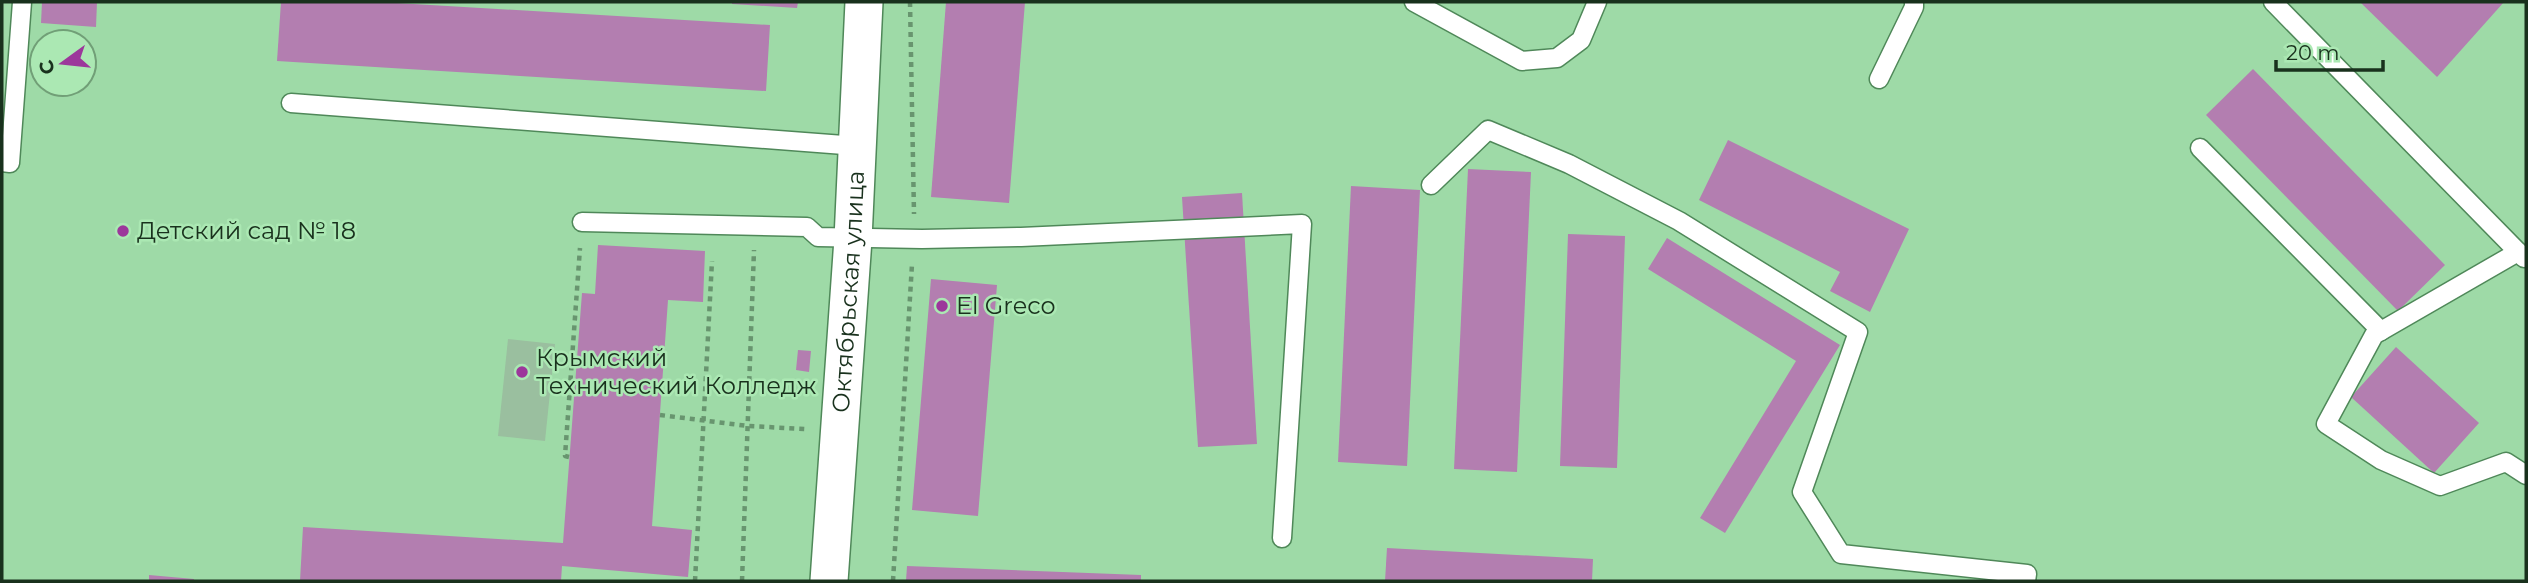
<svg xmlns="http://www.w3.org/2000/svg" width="2528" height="583" font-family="Montserrat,sans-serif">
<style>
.green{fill:#9abf9f}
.building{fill:#b37eb0}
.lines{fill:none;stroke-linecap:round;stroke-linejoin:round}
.service-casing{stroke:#4f8859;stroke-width:21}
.minor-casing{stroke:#4f8859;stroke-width:40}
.path{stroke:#68956f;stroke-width:4.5;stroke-dasharray:5 5;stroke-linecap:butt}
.service{stroke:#fff;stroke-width:18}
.minor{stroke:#fff;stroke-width:37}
.poi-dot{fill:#9c379b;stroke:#abe8b3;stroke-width:2.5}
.labels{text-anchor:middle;stroke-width:5;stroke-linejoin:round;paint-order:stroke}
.poi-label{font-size:24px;fill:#19311d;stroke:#abe8b3;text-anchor:start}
.street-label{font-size:24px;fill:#19311d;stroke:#abe8b3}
</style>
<rect width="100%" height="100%" fill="#9edaa7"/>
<polygon class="green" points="508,339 555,344 545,441 498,436"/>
<g class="building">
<polygon points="42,2 97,2 96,27 41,23"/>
<polygon points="281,2 380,2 770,25 766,91 277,61"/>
<polygon points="732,2 798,2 797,8 732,4"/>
<polygon points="946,2 1025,2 1009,203 931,197"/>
<polygon points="2360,2 2504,2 2437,77"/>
<polygon points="2253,69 2445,265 2398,311 2206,115"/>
<polygon points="1728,140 1909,229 1870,312 1830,291 1840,272 1699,200"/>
<polygon points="1468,169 1531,172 1517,472 1454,469"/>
<polygon points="1351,186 1420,190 1407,466 1338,462"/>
<polygon points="1242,193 1257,444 1198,447 1182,197"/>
<polygon points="1568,234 1625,236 1617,468 1560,466"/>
<polygon points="1667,238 1840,345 1725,533 1700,518 1796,361 1648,269"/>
<polygon points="598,245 705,251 703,302 668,300 652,526 692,530 688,577 562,566 561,581 300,581 303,527 563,543 582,293 595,294"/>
<polygon points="931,279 997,285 978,516 912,510"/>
<polygon points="2396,347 2479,423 2434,473 2351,397"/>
<polygon points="798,350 811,351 809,372 796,370"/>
<polygon points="1387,548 1593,559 1592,581 1385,581"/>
<polygon points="907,566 1141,575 1141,581 906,581"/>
<polygon points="149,575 194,579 194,581 149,581"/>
</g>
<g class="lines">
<g class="service-casing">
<g id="service">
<polyline points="1414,2 1522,61 1557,58 1581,40 1597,2"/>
<polyline points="2273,2 2524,258"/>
<polyline points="1879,79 1914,7 1914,2"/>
<polyline points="291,103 857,146"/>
<polyline points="2200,148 2381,331"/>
<polyline points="2,162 10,163 22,2"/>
<polyline points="1431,185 1488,130 1569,164 1679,221 1858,332 1802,492 1841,554 2027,574 2026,581"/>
<polyline points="582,222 807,227 818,237 922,239 1021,237 1302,224 1282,538"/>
<polyline points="2518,252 2374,335 2326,424 2381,460 2440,486 2506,462 2526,475"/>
</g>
</g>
<g class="minor-casing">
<g id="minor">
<path id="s1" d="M829,581L853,239L864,2"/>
</g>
</g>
<g class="path">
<polyline points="910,2 914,214"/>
<polyline points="660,415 748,426 805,429"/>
<polyline points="569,457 565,456 580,248"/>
<polyline points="695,581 712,261"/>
<polyline points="742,581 754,250"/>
<polyline points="893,581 912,264"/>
</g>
<use href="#service" class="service"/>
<use href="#minor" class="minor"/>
</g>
<g class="poi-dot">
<circle cx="123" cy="231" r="7"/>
<circle cx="942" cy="306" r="7"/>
<circle cx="522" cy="372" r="7"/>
</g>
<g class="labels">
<g class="poi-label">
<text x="137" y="239">Детский сад № 18</text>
<text x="956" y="314">El Greco</text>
<text x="536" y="366">Крымский<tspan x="536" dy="28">Технический Колледж</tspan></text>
</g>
<g class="street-label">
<text dy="8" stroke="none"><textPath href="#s1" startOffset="290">Октябрьская улица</textPath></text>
</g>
</g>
<rect width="2528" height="583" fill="none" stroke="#19311d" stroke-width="7"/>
<g transform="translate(63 63) rotate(255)"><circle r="33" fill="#abe8b3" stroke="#719f77" stroke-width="2"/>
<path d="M0-5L12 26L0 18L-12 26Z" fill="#9c379b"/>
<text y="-10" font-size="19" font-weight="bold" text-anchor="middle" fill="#19311d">С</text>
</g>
<path d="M2276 60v10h107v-10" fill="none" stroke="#19311d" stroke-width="3.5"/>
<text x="2286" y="60" font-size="21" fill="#19311d" stroke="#abe8b3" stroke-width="5" paint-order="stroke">20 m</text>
</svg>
